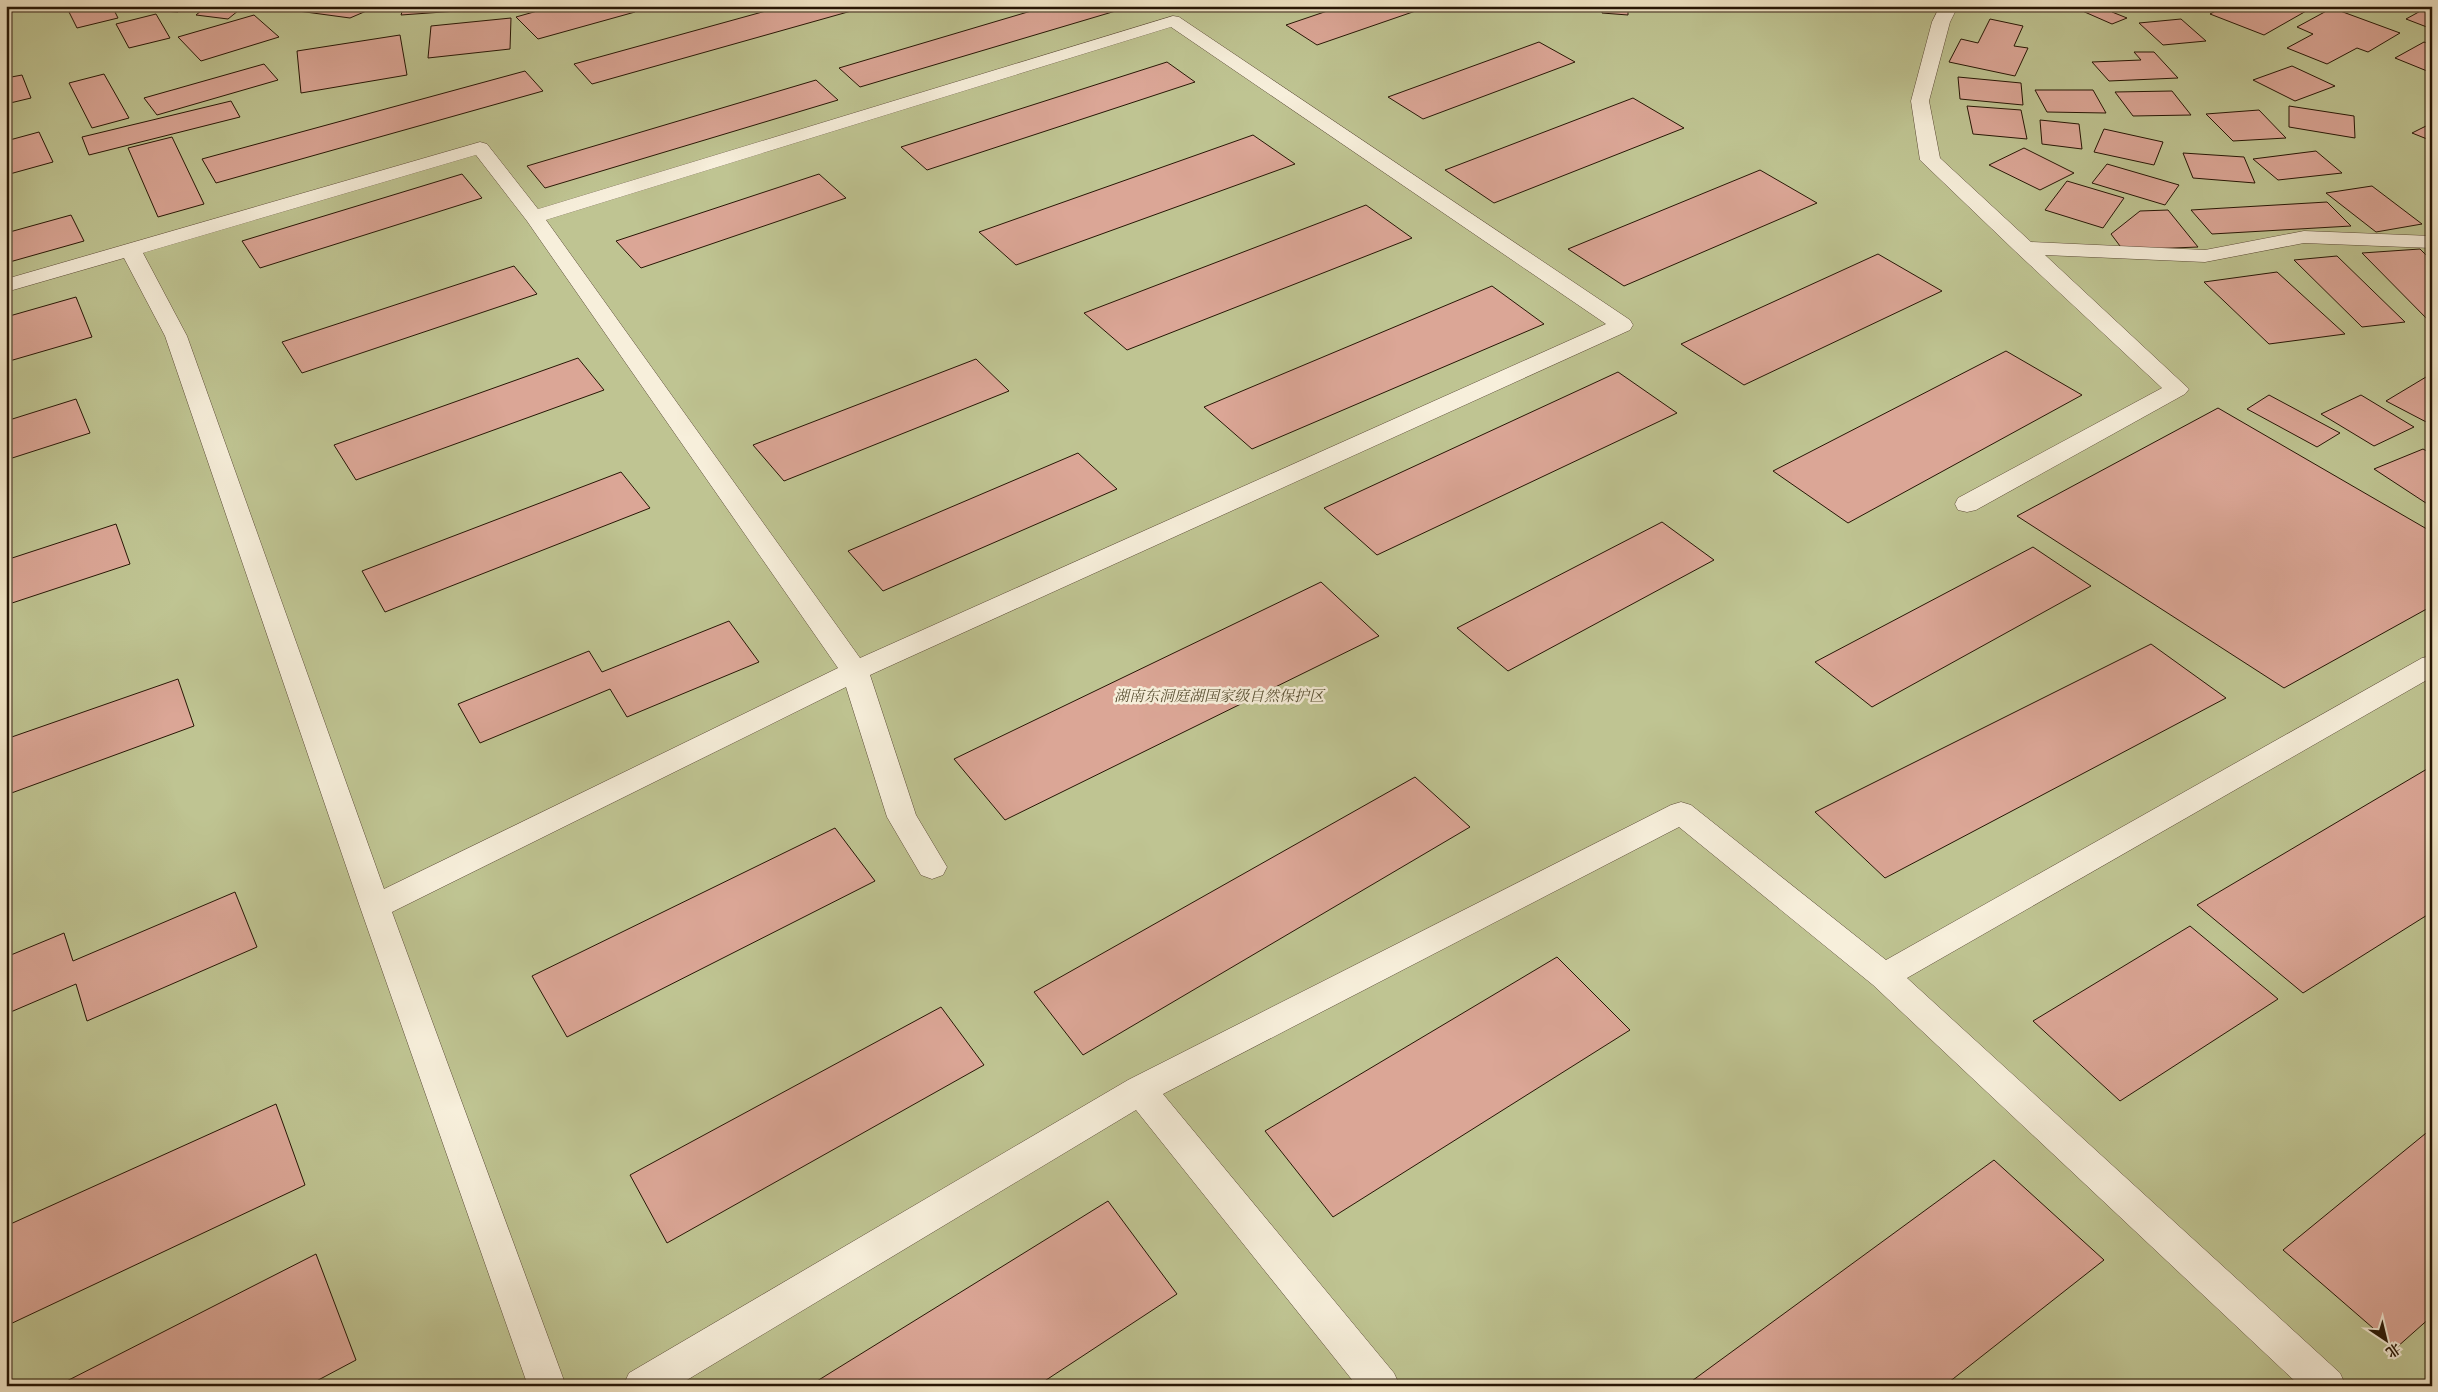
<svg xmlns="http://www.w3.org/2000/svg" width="2438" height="1392" font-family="Alegreya,'Noto Serif SC',serif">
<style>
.green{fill:#bfc492;stroke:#736d4c}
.building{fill:#dba696;stroke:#271605}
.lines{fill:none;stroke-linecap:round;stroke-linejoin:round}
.minor-casing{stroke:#5a4a36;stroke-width:1}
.minor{fill:#f7efdb;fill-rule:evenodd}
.labels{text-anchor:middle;stroke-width:5;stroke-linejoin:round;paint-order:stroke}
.park-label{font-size:15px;font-style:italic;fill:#5c5336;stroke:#f7efdb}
</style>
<rect width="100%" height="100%" fill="#f2e6c7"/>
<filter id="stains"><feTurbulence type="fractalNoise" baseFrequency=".004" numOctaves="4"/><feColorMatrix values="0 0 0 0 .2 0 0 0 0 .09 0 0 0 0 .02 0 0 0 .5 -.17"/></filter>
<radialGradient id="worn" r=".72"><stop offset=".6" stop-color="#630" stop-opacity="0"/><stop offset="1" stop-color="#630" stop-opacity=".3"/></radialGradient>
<rect class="green" x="6" y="6" width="2426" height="1380"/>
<g class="building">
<polygon points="66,6 112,6 118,18 77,28"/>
<polygon points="136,6 184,6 178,12 133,9"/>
<polygon points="207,6 244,6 228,19 196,15"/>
<polygon points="261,6 378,6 350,18"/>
<polygon points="404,6 527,6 401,15"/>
<polygon points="555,6 629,6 635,12 538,39 516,17"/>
<polygon points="784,6 869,6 592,84 574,64"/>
<polygon points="1048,6 1114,6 1119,10 860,87 839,68"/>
<polygon points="1342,6 1430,6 1317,45 1286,25"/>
<polygon points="1603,6 1628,6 1628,15 1602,13"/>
<polygon points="2071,6 2125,6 2112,12 2127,18 2112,24"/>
<polygon points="2225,6 2315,6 2264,35 2210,14"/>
<polygon points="2420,6 2432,6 2432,29 2406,19 2426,8"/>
<polygon points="2332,8 2400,33 2368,52 2357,48 2327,64 2287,48 2313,34 2297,27"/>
<polygon points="156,14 170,38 129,48 116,24"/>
<polygon points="254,15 279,37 201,61 178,37"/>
<polygon points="511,18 510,49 428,58 431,26"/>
<polygon points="1990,19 2023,26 2014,46 2028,48 2015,76 1949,62 1961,39 1978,43"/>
<polygon points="2181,19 2206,41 2163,45 2139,23"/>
<polygon points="400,35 407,75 301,93 297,51"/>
<polygon points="1539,42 1575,62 1423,119 1388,97"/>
<polygon points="2424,42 2432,45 2432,73 2395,58"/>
<polygon points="2134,52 2154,52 2178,78 2109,81 2092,62 2141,60"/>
<polygon points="1167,62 1195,82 927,170 901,147"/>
<polygon points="264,64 278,80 157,115 144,98"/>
<polygon points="2292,66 2335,86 2295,101 2253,80"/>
<polygon points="525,71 543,91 216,183 202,159"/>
<polygon points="104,74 129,118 92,128 69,83"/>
<polygon points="22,75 31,98 6,104 6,78"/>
<polygon points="1958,77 2021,83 2023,105 1960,99"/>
<polygon points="816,80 838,100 545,188 527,166"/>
<polygon points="2035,90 2093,90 2106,113 2047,112"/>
<polygon points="2172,91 2191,115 2133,116 2115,92"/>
<polygon points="1633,98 1684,128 1494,203 1445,170"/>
<polygon points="231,101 240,117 89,155 82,137"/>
<polygon points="1967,106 2021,110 2027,139 1973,134"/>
<polygon points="2289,106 2354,116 2355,138 2289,127"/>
<polygon points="2259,110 2286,138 2233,141 2206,114"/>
<polygon points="2040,120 2079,124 2082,149 2042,144"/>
<polygon points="2432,123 2432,141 2412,133"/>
<polygon points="2104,129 2163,142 2154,165 2094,152"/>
<polygon points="39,132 53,162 6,175 6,141"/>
<polygon points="1253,135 1295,164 1016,265 979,232"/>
<polygon points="172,137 204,204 158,217 128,148"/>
<polygon points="2024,148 2074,173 2040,190 1989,165"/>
<polygon points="2316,151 2342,173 2278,180 2253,159"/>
<polygon points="2183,153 2244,157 2255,183 2193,178"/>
<polygon points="2107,164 2179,185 2165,205 2092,183"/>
<polygon points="1760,170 1817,203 1624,286 1568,249"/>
<polygon points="462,174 482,198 260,268 242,241"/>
<polygon points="819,174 846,198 641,268 616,241"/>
<polygon points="2067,181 2124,198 2103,228 2045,210"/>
<polygon points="2372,186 2422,224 2376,232 2326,193"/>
<polygon points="2327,202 2351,226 2212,234 2191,210"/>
<polygon points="1366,205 1412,238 1127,350 1084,313"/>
<polygon points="2168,210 2198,247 2123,250 2111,234 2140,211"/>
<polygon points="71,215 84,241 6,263 6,233"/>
<polygon points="2420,249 2432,261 2432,324 2362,253"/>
<polygon points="1878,254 1942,291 1744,385 1681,344"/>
<polygon points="2337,256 2405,322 2362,327 2294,260"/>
<polygon points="514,266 537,294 302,373 282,342"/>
<polygon points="2277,272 2345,334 2269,344 2204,282"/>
<polygon points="1492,286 1544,324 1252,449 1204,407"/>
<polygon points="76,297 92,337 6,362 6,317"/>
<polygon points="2006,351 2082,395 1848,523 1773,471"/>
<polygon points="578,358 604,390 356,480 334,445"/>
<polygon points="976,359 1009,391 784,481 753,445"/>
<polygon points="1618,372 1677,413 1377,555 1324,508"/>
<polygon points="2426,377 2432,380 2432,425 2386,401"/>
<polygon points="2269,395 2340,433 2317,447 2247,409"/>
<polygon points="2361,395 2414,427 2374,446 2321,414"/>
<polygon points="76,399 90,433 6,460 6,421"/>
<polygon points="2218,408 2432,532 2432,606 2284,688 2017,516"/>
<polygon points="2423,449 2432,454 2432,507 2374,469"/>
<polygon points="1078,453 1117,489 883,591 848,551"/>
<polygon points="621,472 650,508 385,612 362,571"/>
<polygon points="1662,522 1714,560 1508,671 1457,628"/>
<polygon points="116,524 130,564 6,605 6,560"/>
<polygon points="2033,547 2091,586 1872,707 1815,662"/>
<polygon points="1321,582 1379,636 1005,820 954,759"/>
<polygon points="729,621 759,662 627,717 610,689 480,743 458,704 589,651 602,672"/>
<polygon points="2151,644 2226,698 1885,878 1815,812"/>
<polygon points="178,679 194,726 6,795 6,739"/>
<polygon points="2432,766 2432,912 2303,993 2197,905"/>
<polygon points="1415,777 1470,827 1083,1055 1034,992"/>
<polygon points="835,828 875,881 567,1037 532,976"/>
<polygon points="235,892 257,947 87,1021 76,984 6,1014 6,957 64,933 73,961"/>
<polygon points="2190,926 2278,999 2120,1101 2033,1021"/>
<polygon points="1557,957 1630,1030 1333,1217 1265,1131"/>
<polygon points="941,1007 984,1065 667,1243 630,1175"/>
<polygon points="276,1104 305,1185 6,1326 6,1226"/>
<polygon points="2431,1129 2432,1316 2396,1348 2283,1250"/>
<polygon points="1994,1160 2104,1260 1944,1386 1685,1386"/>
<polygon points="1108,1201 1177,1294 1037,1386 809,1386"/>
<polygon points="316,1254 356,1360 307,1386 57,1386"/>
</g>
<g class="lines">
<g class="minor-casing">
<g id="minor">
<polygon points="1940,6 1958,6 1950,22 1929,101 1940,158 2031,242 2205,250 2304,231 2432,236 2432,248 2304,243 2205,262 2045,255 2189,389 2185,394 1976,510 1967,512 1958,510 1955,504 1958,498 2162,388 2016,252 1920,160 1911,101 1932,22"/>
<path d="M1173,16L1179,17L1630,320L1633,325L1630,330L870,675L916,815L947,867L943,875L932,879L921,875L887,817L846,687L392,912L566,1386H528L360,907L165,336L124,258L6,292V279L480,142L487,144L538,209ZM1171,27L1606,324L860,658L546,220ZM476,155L527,221L838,668L384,889L187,336L143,253Z"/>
<polygon points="2432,656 2432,677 1907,978 2340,1373 2346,1386 2300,1386 1873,985 1679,827 1163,1094 1394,1373 1400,1386 1357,1386 1136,1110 677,1386 623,1386 629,1373 1128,1080 1671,805 1681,802 1691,805 1886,960 2422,658"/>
</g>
</g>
<use href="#minor" class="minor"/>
</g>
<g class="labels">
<g class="park-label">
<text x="1219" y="701">湖南东洞庭湖国家级自然保护区</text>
</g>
</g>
<rect width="2438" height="1392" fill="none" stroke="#f2e6c7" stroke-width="25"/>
<rect x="8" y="8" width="2423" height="1377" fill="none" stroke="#271605" stroke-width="2.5"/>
<rect x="12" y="12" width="2413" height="1367" fill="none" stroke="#271605"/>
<g transform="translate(2386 1340) rotate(145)" stroke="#f7efdb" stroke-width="4" paint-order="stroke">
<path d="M0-4L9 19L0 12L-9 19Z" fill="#271605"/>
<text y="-8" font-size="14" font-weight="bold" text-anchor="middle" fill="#271605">北</text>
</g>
<rect width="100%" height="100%" filter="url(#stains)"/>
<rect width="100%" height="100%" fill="url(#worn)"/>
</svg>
